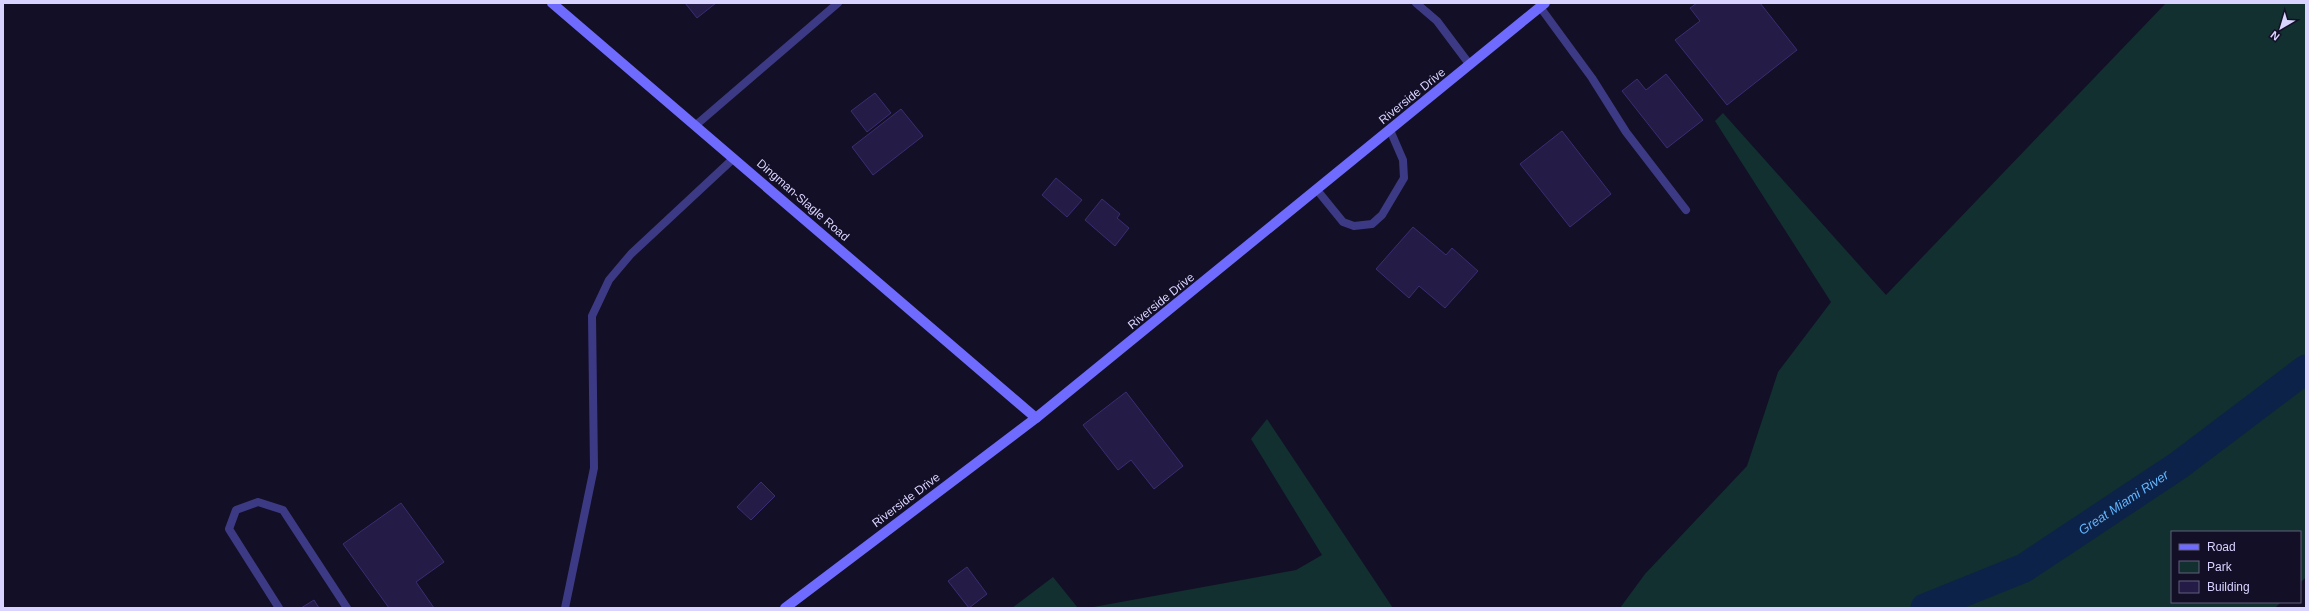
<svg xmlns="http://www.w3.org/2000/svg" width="2309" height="611" font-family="Helvetica,sans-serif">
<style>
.green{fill:#12302f}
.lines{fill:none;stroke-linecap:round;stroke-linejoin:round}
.river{stroke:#0c2248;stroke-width:29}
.building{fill:#241b47;stroke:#3b2d73}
.lane{stroke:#3d3a85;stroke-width:8}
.secondary{stroke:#6f6bff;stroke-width:10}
.labels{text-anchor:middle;stroke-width:4;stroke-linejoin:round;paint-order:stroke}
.street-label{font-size:12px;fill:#d9d4ff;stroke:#130f26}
.water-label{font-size:13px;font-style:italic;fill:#62b6ff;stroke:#130f26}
</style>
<rect width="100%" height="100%" fill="#130f26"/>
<g class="green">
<polygon points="2166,3 2306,3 2306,577 2300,583 2300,532 2172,532 2172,602 2281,602 2275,608 1620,608 1645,574 1747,466 1778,372 1831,302 1715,121 1723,113 1886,295"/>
<polygon points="1267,419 1393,608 1088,608 1296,570 1322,555 1251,439"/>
<polygon points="1053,577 1078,608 1012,608"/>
</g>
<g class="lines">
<path class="river" id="s1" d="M1925,608L2024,568L2179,465L2306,369"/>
</g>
<g class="building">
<polygon points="685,3 716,3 697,18"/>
<polygon points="1697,3 1760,3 1797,50 1727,105 1675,40 1700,21 1690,8"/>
<polygon points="1666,74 1703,120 1667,148 1622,91 1637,79 1646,90"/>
<polygon points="875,93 891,113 867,132 851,111"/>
<polygon points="901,109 923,136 873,175 852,147"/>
<polygon points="1562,131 1611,194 1570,227 1520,164"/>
<polygon points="1056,178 1082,200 1067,217 1042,195"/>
<polygon points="1102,199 1120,214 1117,218 1129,228 1115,246 1085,220"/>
<polygon points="1413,227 1446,255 1452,248 1478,271 1445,308 1419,286 1409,298 1376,269"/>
<polygon points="1126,392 1183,466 1154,489 1131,460 1118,470 1083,425"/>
<polygon points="761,482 775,496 751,520 737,507"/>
<polygon points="401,503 444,562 416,582 434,608 389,608 343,544"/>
<polygon points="967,567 987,594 969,608 948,581"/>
<polygon points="314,600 319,608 301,608"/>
</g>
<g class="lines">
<g class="lane">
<polyline points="1416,3 1437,21 1470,65"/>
<polyline points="1540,7 1592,78 1626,132 1686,210"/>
<polyline points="696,125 838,3"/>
<polyline points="1317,190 1343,222 1354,226 1372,224 1382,215 1404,178 1403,160 1390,130"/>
<polyline points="279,608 229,529 236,510 258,502 283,510 347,608"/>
<polyline points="565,608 594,468 592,316 609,280 631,254 734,158"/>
</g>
<g class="secondary">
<polyline points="552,3 1036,418"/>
<polyline points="785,608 1036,418 1545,3"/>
</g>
</g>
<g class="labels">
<g class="street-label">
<text transform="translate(1412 96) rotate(-39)" y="4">Riverside Drive</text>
<text transform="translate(803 200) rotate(41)" y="4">Dingman-Slagle Road</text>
<text transform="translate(1161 301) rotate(-39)" y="4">Riverside Drive</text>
<text transform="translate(906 500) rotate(-37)" y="4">Riverside Drive</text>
</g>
<g class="water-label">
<text dy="5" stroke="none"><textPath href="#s1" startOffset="226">Great Miami River</textPath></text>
</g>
</g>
<rect width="2309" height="611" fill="none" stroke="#d9d4ff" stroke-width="8"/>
<rect x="2171" y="531" width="130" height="72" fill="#130f26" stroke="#625e7d"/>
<rect x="2179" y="544" width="20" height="6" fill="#6f6bff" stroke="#625e7d"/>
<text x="2207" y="551" font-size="12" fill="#d9d4ff">Road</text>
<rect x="2179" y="561" width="20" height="12" fill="#12302f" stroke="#625e7d"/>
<text x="2207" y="571" font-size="12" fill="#d9d4ff">Park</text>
<rect x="2179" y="581" width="20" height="12" fill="#241b47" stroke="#625e7d"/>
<text x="2207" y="591" font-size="12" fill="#d9d4ff">Building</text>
<g transform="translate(2281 28) rotate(218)" stroke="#130f26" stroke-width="3" paint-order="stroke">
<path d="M0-3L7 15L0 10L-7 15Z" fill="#d9d4ff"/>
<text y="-6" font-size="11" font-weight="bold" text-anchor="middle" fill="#d9d4ff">N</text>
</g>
</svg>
